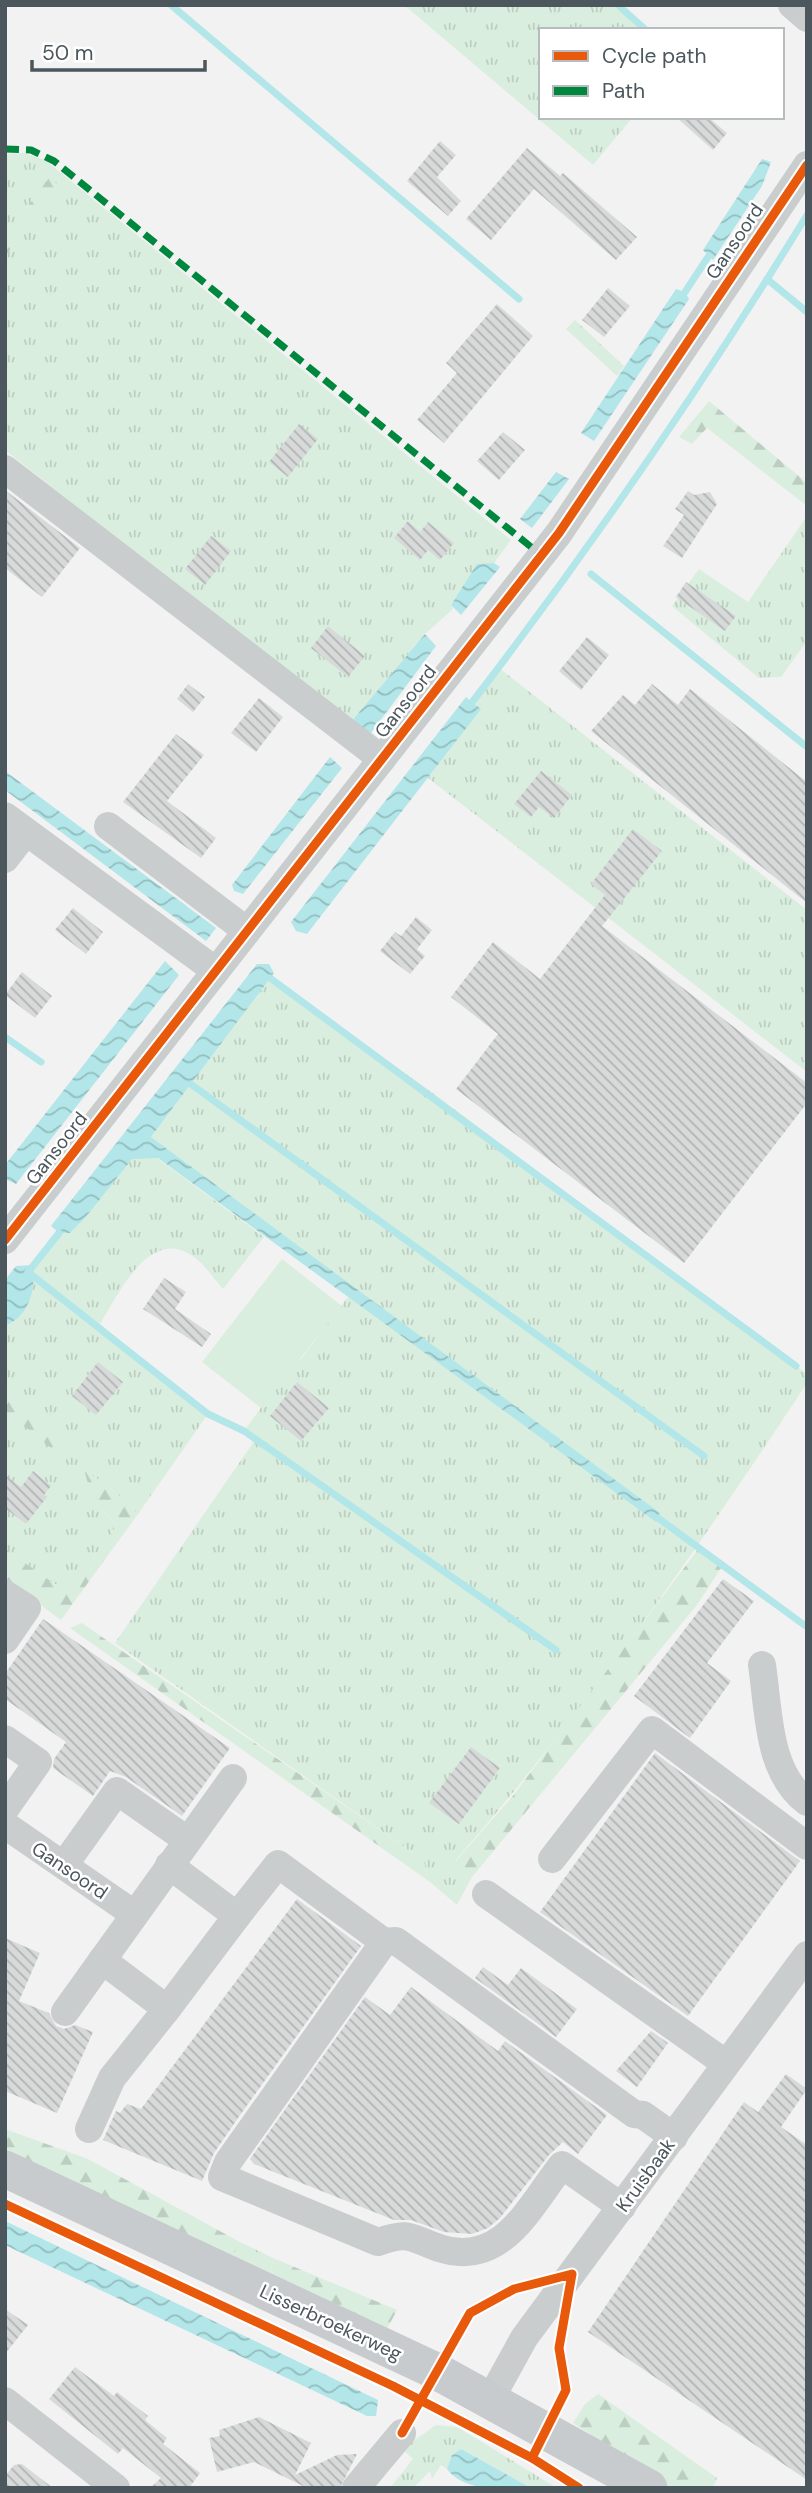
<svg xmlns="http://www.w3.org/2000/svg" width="812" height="2493" font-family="'DM Sans',sans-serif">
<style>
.grass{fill:url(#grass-tufts)}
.forest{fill:url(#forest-firs)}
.pitch{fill:#d9eede}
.water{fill:url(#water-waves)}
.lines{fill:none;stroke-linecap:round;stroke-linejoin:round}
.stream{stroke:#b2e6e8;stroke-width:7}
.building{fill:url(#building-back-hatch)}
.minor{stroke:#cacdcd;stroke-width:28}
.major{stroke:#c8cbcd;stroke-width:37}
.quiet{stroke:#00873e;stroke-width:7;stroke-dasharray:14 7;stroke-linecap:butt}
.cycleway-casing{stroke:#fff;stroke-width:13}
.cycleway{stroke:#e8590c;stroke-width:9}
.labels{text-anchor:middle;stroke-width:5;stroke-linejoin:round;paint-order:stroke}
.street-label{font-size:19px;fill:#4b575c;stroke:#fff}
</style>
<defs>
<pattern id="grass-tufts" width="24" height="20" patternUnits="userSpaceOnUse" patternTransform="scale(1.75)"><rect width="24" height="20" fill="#d9eede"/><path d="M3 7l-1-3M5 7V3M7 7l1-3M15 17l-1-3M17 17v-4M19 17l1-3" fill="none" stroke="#bccec1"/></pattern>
<pattern id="forest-firs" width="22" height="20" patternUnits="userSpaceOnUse" patternTransform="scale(1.75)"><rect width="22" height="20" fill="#d9eede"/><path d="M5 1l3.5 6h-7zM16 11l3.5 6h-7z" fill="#bccec1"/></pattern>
<pattern id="water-waves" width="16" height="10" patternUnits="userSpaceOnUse" patternTransform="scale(1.75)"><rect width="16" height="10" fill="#b2e6e8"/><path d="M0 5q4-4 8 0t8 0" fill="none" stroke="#93bdbf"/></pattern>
<pattern id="building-back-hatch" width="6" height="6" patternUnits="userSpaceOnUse" patternTransform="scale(1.75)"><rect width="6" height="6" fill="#d8dada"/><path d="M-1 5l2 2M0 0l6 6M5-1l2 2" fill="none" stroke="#b1b4b4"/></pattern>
</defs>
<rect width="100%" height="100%" fill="#f2f2f2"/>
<g class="grass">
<polygon points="404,5 618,5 646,30 541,30 541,117 633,117 593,165"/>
<polygon points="24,153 45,160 511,540 494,563 477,565 451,605 453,609 425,634 350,723 5,450 5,256 61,187 25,214 5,237 5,154"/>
<polygon points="807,516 807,641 781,677 759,678 672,606 699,569 748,602"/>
<polygon points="499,668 807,910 807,1072 428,778 480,709 473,701"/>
<path d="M270,978L433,1093L807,1374V1383C698,1548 585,1712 455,1861L472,1877L457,1905L430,1882L423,1860L115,1643L255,1440L244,1431L294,1362L301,1359L348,1297L656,1521L660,1514L151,1137Z"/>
<path d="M132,1158H157L264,1237L223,1289C214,1279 205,1265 194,1257C150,1224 118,1295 100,1324L208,1414L138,1514L109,1486L94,1502L117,1525L68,1593L5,1549V1326L14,1322L35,1276L34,1265L59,1233H70L85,1218Z"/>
<polygon points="238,2241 273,2258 271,2273 233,2257"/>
<polygon points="436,2425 457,2427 557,2488 531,2488 461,2449 452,2455 447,2469 441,2465 432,2479 430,2471 413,2488 390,2488 413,2459 402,2449"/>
</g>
<g class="forest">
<polygon points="49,178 62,187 5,256 5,237"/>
<polygon points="575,320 624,366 617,376 566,329"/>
<polygon points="709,401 807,483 807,506 707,428 692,444 679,437"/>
<polygon points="5,1380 17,1391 27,1414 66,1445 58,1454 21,1423 5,1418"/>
<polygon points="84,1470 109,1486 138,1514 61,1620 5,1579 5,1549 68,1593 117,1525 94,1502"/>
<polygon points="699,1548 723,1565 697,1605 472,1877 455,1862 512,1797"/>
<polygon points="82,1623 423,1860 430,1882 70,1628"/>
<polygon points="5,2129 88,2159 238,2241 233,2257 5,2156"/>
<polygon points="273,2258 397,2310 387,2329 271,2273"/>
<polygon points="598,2394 717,2478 713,2488 671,2488 573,2423 585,2404"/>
</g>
<polygon class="pitch" points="282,1259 342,1306 261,1408 202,1362"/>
<g class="water">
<polygon points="762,159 771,162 762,186 713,260 703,250"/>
<polygon points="676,289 685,292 689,299 594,441 581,433"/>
<polygon points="556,472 569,479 532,528 520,519"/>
<polygon points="494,563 500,567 461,615 451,605 477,564"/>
<polygon points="425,634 436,646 368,737 350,723"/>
<polygon points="466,697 481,709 307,934 296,931 291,922"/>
<polygon points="330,757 342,768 243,894 234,891 232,885"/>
<polygon points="5,771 208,922 216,928 206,941 5,790"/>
<polygon points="165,961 179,975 16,1184 5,1179 5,1165"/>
<polygon points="257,964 269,964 274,973 151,1137 660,1513 656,1522 158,1158 132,1159 85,1218 70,1233 59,1233 51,1226"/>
<path d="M34,1265C35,1289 30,1316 5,1326V1280L16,1266Z"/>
<polygon points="5,2221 378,2400 376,2416 367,2416 5,2245"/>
<path d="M461,2449L531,2488C503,2488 465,2493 447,2469L452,2455Z"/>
</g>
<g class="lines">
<g class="stream">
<polyline points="171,5 519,299"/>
<polyline points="618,5 646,30"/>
<polyline points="767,279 807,312"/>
<polyline points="685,292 708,257"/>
<polyline points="591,574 807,747"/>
<path d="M473,701C593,545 704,383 807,215"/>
<polyline points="270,978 796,1366"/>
<polyline points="5,1037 41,1062"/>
<polyline points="192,1085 704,1456"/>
<polyline points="29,1271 59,1233"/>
<polyline points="28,1272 208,1414 244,1431 556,1650"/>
<polyline points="658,1518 807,1627"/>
</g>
</g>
<g class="building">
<polygon points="676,117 708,117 727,133 713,150"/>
<polygon points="440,141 456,155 437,177 461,201 448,216 407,181"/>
<polygon points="527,148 560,176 563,173 637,237 616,260 534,189 491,240 466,219"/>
<polygon points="608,288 630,306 604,337 582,320"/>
<polygon points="497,304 533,336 444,443 417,420 457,373 446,363"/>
<polygon points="299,424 318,439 288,477 269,462"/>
<polygon points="503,432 525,450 499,480 477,461"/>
<polygon points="5,490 80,548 42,597 5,568"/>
<polygon points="688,491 694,495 710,492 717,504 682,558 663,546 684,515 675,509"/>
<polygon points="408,521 420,532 428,522 454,543 440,560 428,550 420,560 394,538"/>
<polygon points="211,536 231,551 205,585 185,569"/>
<polygon points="686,582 736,616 725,631 676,597"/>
<polygon points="328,626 365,656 348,677 311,648"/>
<polygon points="587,637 609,655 581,690 559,671"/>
<polygon points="188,684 205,697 193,712 177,699"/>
<polygon points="652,684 678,705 690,689 807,782 807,903 591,731 623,695 635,705"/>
<polygon points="259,698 283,717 256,752 231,733"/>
<polygon points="176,734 204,755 167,801 216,838 201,858 123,802"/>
<polygon points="541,771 572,795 554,818 539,807 531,817 514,804"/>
<polygon points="633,829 662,851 602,926 807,1083 807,1103 684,1263 456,1089 498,1034 451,997 493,942 540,979 605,895 591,884"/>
<polygon points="73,908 103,932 86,954 55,930"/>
<polygon points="416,917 432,930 417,949 425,956 410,974 380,951 395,932 401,936"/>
<polygon points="22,972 52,996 35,1018 5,995"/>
<polygon points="164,1278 186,1292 175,1309 211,1334 202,1347 143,1309"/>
<polygon points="98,1362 123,1382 96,1415 72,1396"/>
<polygon points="297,1382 329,1408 301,1441 270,1416"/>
<polygon points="33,1471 51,1486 44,1495 47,1497 26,1524 5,1508 5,1475 21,1487"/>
<polygon points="723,1579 754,1601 707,1663 731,1681 690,1738 634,1696"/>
<polygon points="43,1619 230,1748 182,1816 126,1777 110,1771 93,1796 53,1768 54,1759 66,1742 5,1699 5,1674"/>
<polygon points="471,1747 500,1768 459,1824 429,1803"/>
<polygon points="655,1753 800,1861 688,2016 540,1912"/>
<polygon points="297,1899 361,1946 238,2118 214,2153 202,2181 103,2140 116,2111 120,2113 127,2104 141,2109"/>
<polygon points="5,1938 40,1953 19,2001 49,2013 56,2026 64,2029 75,2025 93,2032 57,2113 5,2091"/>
<polygon points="483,1967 508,1985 521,1968 577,2009 556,2037 475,1978"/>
<polygon points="411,1987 498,2051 505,2041 607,2115 578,2154 563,2142 549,2155 500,2218 488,2228 472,2234 444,2232 411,2220 394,2220 254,2164 250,2159 365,1997 390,2015"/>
<polygon points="651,2031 668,2043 637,2087 616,2071"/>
<polygon points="786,2074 807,2089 781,2127 807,2145 807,2480 588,2332 744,2102 758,2112"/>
<polygon points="5,2309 28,2325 5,2354"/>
<polygon points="75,2367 114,2396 117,2392 148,2416 145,2420 167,2438 163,2444 200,2473 189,2488 150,2488 161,2478 123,2448 118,2454 49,2399"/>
<polygon points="259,2417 311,2443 295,2475 337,2455 357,2454 340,2488 307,2488 254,2462 217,2472 209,2438 220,2436 219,2430"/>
<polygon points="22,2464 53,2488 5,2488 5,2476 14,2465"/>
</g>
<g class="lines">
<g class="minor">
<polyline points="792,5 807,18"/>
<polyline points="5,469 382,759"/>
<polyline points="5,816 216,971"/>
<polyline points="108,826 247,931"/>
<polyline points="5,859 26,832"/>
<polyline points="5,1240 559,533 807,165"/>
<polyline points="5,1594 27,1608 5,1640"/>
<path d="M762,1665C769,1711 767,1772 807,1802"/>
<polyline points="5,1739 38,1762 5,1809"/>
<polyline points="5,1825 134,1914"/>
<polyline points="552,1859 652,1730 807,1846"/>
<polyline points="64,1865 117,1791 187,1840"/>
<polyline points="486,1894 725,2063"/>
<path d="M237,1916L278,1864L384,1942L228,2162L222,2177L378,2242C409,2231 409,2237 439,2248C502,2269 529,2207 562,2165L622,2207"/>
<polyline points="384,1942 396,1941 634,2114 643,2115 674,2137"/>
<polyline points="102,1960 167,2009 237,1916 169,1865"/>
<polyline points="65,2012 233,1778"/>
<polyline points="89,2129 112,2078 167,2009"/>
<polyline points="491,2398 524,2338 807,1955"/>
<polyline points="5,2401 116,2488"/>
<polyline points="356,2488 402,2433"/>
</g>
<polyline class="major" points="5,2169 438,2372 649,2488"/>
<polyline class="quiet" points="5,149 31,150 54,161 541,555"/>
<g class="cycleway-casing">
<g id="cycleway">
<polyline points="5,1240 559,533 807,165"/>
<polyline points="5,2204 393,2386 532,2458 579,2488"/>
<polyline points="402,2433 470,2313 514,2289 572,2274 559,2348 566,2390 532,2458"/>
</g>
</g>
<use href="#cycleway" class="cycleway"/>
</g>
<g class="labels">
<g class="street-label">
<text transform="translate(734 241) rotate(-56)" y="7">Gansoord</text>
<text transform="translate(405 701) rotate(-52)" y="7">Gansoord</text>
<text transform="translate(56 1148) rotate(-52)" y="7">Gansoord</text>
<text transform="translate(70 1870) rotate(34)" y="7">Gansoord</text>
<text transform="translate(645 2175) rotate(-54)" y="7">Kruisbaak</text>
<text transform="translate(331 2322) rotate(25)" y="7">Lisserbroekerweg</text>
</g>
</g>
<rect width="812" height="2493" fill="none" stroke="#4b575c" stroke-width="14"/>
<rect x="539" y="28" width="245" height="91" fill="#ffffff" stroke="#b7bcbe" stroke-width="2"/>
<rect x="553" y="51" width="35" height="10" fill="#e8590c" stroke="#b7bcbe" stroke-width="2"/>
<text x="602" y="63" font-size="21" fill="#4b575c">Cycle path</text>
<rect x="553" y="86" width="35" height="10" fill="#00873e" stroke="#b7bcbe" stroke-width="2"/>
<text x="602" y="98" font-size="21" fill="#4b575c">Path</text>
<path d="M32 60v10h173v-10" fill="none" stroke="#4b575c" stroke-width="3.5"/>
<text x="42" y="60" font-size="21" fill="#4b575c" stroke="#ffffff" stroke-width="5" paint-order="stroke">50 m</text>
</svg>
